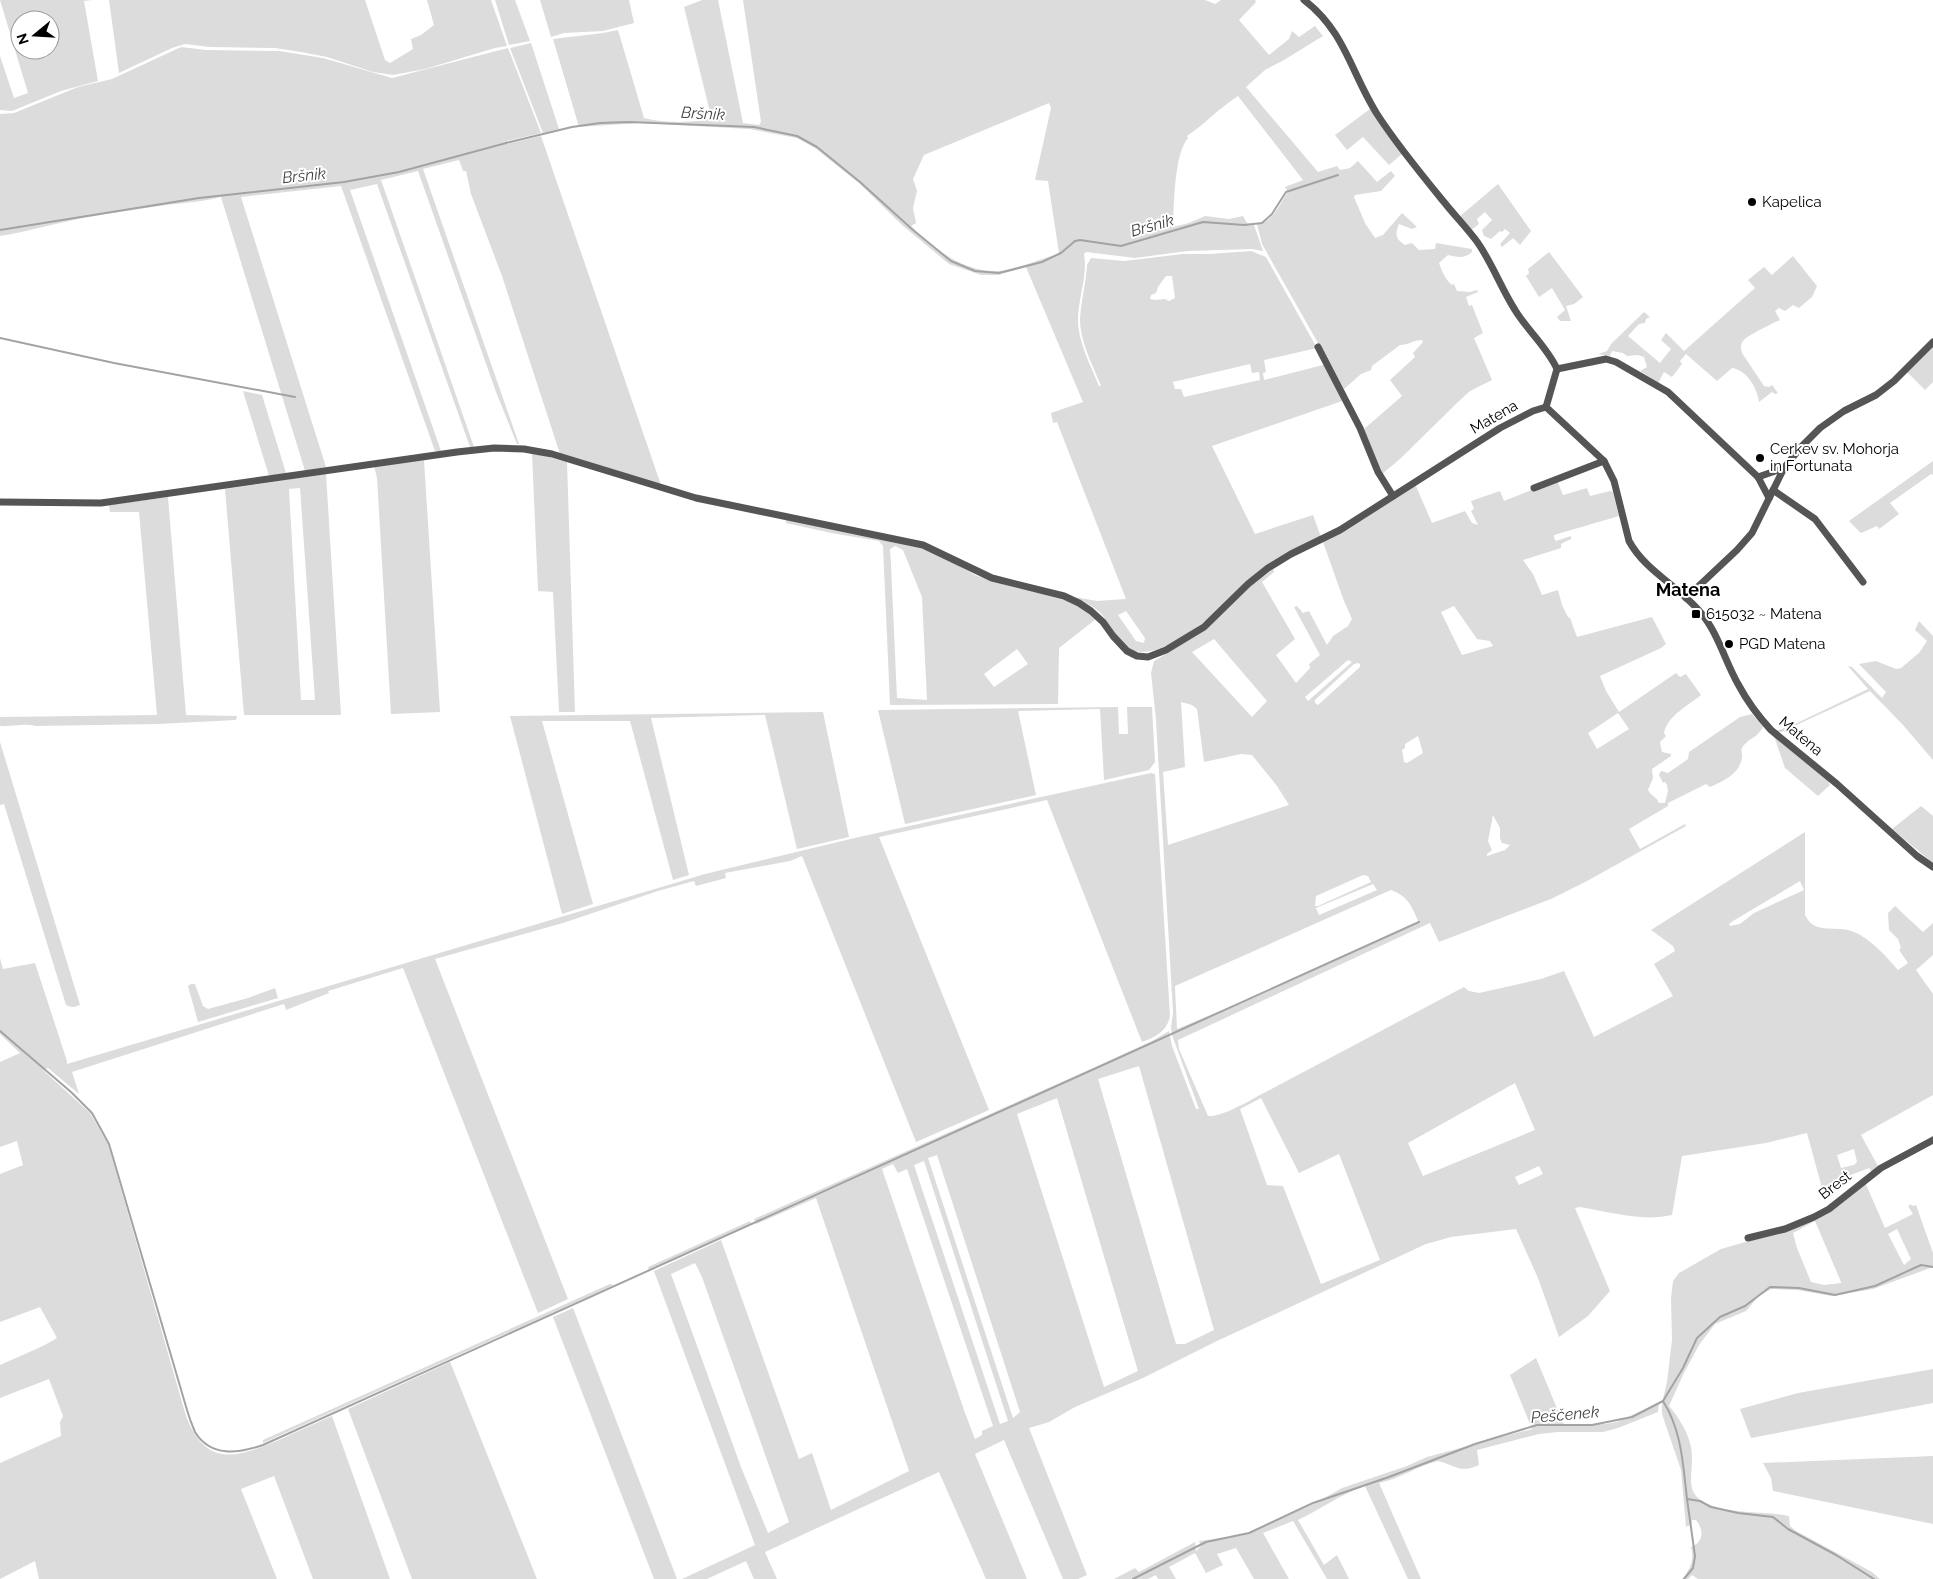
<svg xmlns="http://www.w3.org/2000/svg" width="1933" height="1579" font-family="Raleway,sans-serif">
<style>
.green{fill:#dcdcdc;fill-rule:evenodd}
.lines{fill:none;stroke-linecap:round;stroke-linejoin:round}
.stream{stroke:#a3a3a3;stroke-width:2}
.minor{stroke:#555;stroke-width:7}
.poi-dot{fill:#000;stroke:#fff;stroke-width:2}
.labels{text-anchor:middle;stroke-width:4;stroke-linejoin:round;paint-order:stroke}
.poi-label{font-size:15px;fill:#000;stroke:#fff;text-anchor:start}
.street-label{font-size:15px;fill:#000;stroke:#fff}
.water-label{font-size:16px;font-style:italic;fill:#444;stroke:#fff}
.quarter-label{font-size:18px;font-weight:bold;fill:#000;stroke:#fff}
</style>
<rect width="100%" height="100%" fill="#fff"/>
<g class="green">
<path d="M0,0H92L84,1L98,81L61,91L12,111L0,110V56L14,98L28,93ZM20,20H50V50H20Z"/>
<polygon points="109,0 365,0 385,60 390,63 413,49 411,39 421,35 434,25 427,0 491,0 507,46 495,48 425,69 393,75 373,72 327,57 301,52 275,48 210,47 185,44 172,48 119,73"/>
<polygon points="495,0 515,0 530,41 509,45"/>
<polygon points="540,0 629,0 634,23 603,31 564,33 551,37"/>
<path d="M702,0H718L743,123L759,125L761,122L743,0H1205L1215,4L1221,0H1255L1256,2L1239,20L1269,55L1289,39L1292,31L1299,37L1315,26L1323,36L1284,60L1265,70L1246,87L1318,172L1337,166L1340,170L1350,168L1358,161L1377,182L1391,171L1395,176L1381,191L1355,195L1354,197L1365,223L1375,238L1383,235L1402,213L1417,227L1412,229L1399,224C1395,235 1395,238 1405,245L1412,243L1419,250L1435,249L1436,243L1472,249V252C1465,259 1457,257 1448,255L1439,263C1442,271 1445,279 1452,285L1454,284L1457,291L1470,292L1477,290L1478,292L1466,297L1469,306L1472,305L1483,333L1474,338L1492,380L1470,391L1458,402L1400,459L1382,474L1364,429L1402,396L1390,380L1415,357L1413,353L1423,342L1422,340C1414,340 1408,345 1400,345L1372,366L1371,370L1361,374L1344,389L1262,244L1257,224C1273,223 1280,203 1288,192L1285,187L1303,180L1238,96C1219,108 1205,124 1187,136L1188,138C1174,154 1174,205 1173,227L1189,223L1205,216L1229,219L1243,216L1247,223L1254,225L1263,251L1252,249L1187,251L1135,258L1086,252L1084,254C1088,276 1078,298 1078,320C1078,342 1091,366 1099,386H1101C1093,365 1080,342 1080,319C1081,301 1086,283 1087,265L1091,258L1124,261L1183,254H1210L1251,251L1266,257L1317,348L1264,360L1266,372L1263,373L1264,380L1327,364L1345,400L1212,446L1255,534L1313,515L1321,537C1307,543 1292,548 1280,558C1250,580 1170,666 1132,650C1118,644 1112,628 1103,616C1096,607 1084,602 1075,597L1097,601L1126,599L1057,422L1053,423L1051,413L1083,402L1026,267L998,275H981L949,264L902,225L860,184L815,148L797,138L749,129L639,123L579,127L553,39L603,33L618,30L644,118C664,123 689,123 709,119L711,116L684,7ZM1049,103L1051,108L1035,180L1048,181L1059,253C1046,258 1010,271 997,271C963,272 934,249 911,226L916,223L913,208L917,191L913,179L924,155ZM1166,276H1172L1175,298L1169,301L1165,299L1155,300L1150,299L1151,295L1156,293L1158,287ZM1250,364L1252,373L1259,372L1260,380L1184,397L1181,389H1175L1173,382ZM1126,611L1145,638L1144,643L1136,641L1118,615Z"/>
<polygon points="531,43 559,129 543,133 510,48"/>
<path d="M181,47L206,50L279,51L323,58L392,78L508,48L541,133L507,141V144L541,136L661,485L560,454L502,276L471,194L466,171H463L459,160L423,169L519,444H517L496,392L418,171L381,180L474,447H470L377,184L350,190L441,451H435L341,186L241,197L326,467L305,471L221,197C198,203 176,203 153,207C132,210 110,213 89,217C59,222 31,231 0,236V114L14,113L78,87L112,79Z"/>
<polygon points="1370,109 1402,154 1389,165 1363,137 1347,150 1335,135"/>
<polygon points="1498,184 1531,231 1520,245 1513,238 1502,247 1500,244 1510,233 1505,229 1502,232 1500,231 1491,239 1484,236 1482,230 1492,220 1485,212 1477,219 1479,224 1470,231 1459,217"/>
<polygon points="1549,252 1583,297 1574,304 1566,306 1571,321 1560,321 1557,317 1565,310 1552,288 1539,297 1526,276 1529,273 1528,269"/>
<path d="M1793,256L1817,286L1812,297L1799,308L1793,305L1785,311L1779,308L1775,311L1780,320C1773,323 1746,336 1743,341C1740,345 1741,348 1742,353L1764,386L1769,387L1772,385L1778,393L1775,394L1772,392L1759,402C1757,388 1747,370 1732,368L1717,381L1686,354L1680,361L1682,364L1672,377L1664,372L1658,383L1640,371L1647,367L1644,357L1638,355L1627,356L1623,353L1612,351L1610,356L1598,354L1607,351L1611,344L1644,312L1650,317L1646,319L1645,323L1639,324L1628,336L1660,363L1671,349L1661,340L1666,333L1684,351L1755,288L1748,280L1764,267L1772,275Z"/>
<polygon points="1933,346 1933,382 1925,390 1907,372"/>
<polygon points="243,391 262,395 286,473 269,476"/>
<polygon points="532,453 567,462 575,712 559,712 553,592 538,591"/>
<polygon points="424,460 440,712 391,714 377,478 374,466"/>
<polygon points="1933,461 1933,475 1931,474 1890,503 1899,514 1879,529 1877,526 1861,533 1849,521"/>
<path d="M326,474L341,715H244L225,489ZM300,488L315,700H301L289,489Z"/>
<path d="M1557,480L1563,495L1587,488L1590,496L1610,491L1613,492L1619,516L1554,535V538L1556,541L1571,536V539L1561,544V548L1523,560L1533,574L1542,595L1558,590L1562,605L1568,617L1570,618L1577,637L1652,617L1666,644L1661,648L1600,676L1606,691L1619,712L1676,673L1680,677L1686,674L1701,695C1688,706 1668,715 1664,733L1666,736L1660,742L1662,752L1671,754V756L1652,769L1653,778L1648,790C1651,796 1657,797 1659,803H1665L1668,791L1667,785L1665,782L1663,783L1659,775L1661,771L1668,773L1688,759L1689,752L1740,717L1752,714L1763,727C1757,738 1751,737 1744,745C1740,749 1742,751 1742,756C1741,773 1724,781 1710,787L1706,784L1668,803V806L1629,829L1640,849L1685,824L1686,826L1587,881L1551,899L1439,942L1430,923L1178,1040L1179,1049L1208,1116C1222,1117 1247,1102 1260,1095L1464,987L1469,991L1479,993L1541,979L1564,971L1594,1037L1673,996L1654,964L1675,951L1673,946L1651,930L1805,832V915C1815,936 1835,924 1854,932C1871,939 1886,956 1898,970L1908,963L1899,950L1901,948L1898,939L1889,930L1888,913L1895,906L1923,932L1933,923V955L1916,970L1933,994V1095L1861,1135L1879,1168L1872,1172L1869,1168L1843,1178L1822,1188L1807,1133L1766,1143L1682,1156L1672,1215C1642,1222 1610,1212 1580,1207L1575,1208L1610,1291L1588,1316L1559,1337L1538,1278L1516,1229L1451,1237L1426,1244L1217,1341L1143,1378L1075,1407L1049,1422L1029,1428L1087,1575L1078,1579H1063L1004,1440L975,1454L1027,1579H986L939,1472L765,1552L777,1579H754L746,1561L707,1579H682L755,1545L654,1271L721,1240L799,1459L812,1453L831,1510L909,1471L816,1198L756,1224L754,1219L1093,1068L1152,1041L1169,1031L1172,1046L1196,1109H1199L1172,1035L1171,1028L1173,1012L1156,720L1151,673L1154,661L1196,636L1250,586L1273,569L1274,572L1262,582L1295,639L1276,655L1296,683L1310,668L1309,664L1320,655L1294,607L1297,606L1303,613L1309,611L1327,645L1333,636L1348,626L1352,619L1344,601L1323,542L1415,484L1432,523L1465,511L1472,523L1478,525L1471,511L1474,509L1471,501L1500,491L1504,501ZM1454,606L1477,639L1490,641L1493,646L1462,655L1441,612ZM1214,639L1267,701L1252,717L1192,652ZM1348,660L1352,662L1308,701L1305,697ZM1358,663L1360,664V667L1318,705L1315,703V700L1354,664ZM1181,702L1192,705L1197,709L1204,762L1241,754L1252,755L1277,786L1289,805L1168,845L1163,772L1185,767ZM1618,713L1629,729L1597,749L1588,733ZM1418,736L1423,753L1407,763L1404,762L1402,750L1405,748V744ZM1493,815L1500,828V838L1502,843L1510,845L1505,850L1487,856V854L1492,850L1488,841ZM1363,875L1368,876L1371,882L1318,906H1315L1316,896ZM1800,881L1804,890L1754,913L1740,924L1730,926L1729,924L1733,921ZM1373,884L1377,890L1319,915L1316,908ZM1391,890C1408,896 1412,907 1419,923L1256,996L1177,1029L1175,986ZM1139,1066L1214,1330L1185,1344H1176L1098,1079ZM1515,1083L1535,1130L1423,1176L1408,1143ZM1057,1098L1138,1371L1104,1387L1017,1114ZM1261,1098L1299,1173L1339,1154L1380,1260L1321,1284L1283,1186L1267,1185L1240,1109ZM1854,1149L1857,1162L1854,1165L1841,1168L1837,1155ZM937,1155L1020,1412L1013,1418L928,1158ZM924,1161L1008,1421L1000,1424L914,1165ZM893,1164L898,1173L907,1169L993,1426L982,1431V1435L975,1439L965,1413L882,1169ZM1539,1166L1543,1174L1519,1185L1515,1177ZM695,1263L702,1277L789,1522L768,1533L741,1467L671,1274Z"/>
<path d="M168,497L186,715L237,716L236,720L158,724L36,726C24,723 12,727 0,726V717L157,715L139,512H110L109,505Z"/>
<path d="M786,519L915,545L942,556L977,576L1067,601L1083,608L1096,619L1059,648L1058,704L890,705L883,546L879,541L831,533L786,523ZM895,546L903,550L922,597L927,700L897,698L891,565L890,549ZM1017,649L1028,664L994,687L984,674Z"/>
<polygon points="1919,621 1933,636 1933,760 1903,725 1870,691 1779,733 1776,731 1795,724 1868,689 1848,666 1852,667 1882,698 1886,692 1859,664 1876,661 1896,669 1901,668 1919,653 1927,641 1915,630"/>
<polygon points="1118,707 1119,734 1128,734 1127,707 1152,707 1155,762 1149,770 1104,780 1100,709 1018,711 1036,795 905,824 878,710"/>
<polygon points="823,712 849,837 797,849 765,715 651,718 689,875 673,880 630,721 542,721 593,904 562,914 510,716"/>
<polygon points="1774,736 1827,779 1830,785 1818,796 1785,768"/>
<path d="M0,742L80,1005C75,1007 72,1008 66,1005L4,804L0,805Z"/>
<path d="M1151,773L1155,774L1170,1016C1167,1031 1156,1037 1142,1042L1047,800L879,837L989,1110L916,1142L802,856L790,861L725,873L726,878L696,886L694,881L658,891L563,923L435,959L568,1299L538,1313L403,968L328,991L329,993L286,1010L284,1004L72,1072L79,1094L48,1068L43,1070L90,1113L108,1144L186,1416C206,1468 236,1458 279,1440C296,1432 314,1424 332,1416L390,1579H313L274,1476L241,1489L277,1579H39L35,1561L0,1579V1463L61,1436L60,1422L63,1416L49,1379L0,1398V1365L43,1346L57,1338L40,1307L0,1322V1174L23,1165L17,1141L0,1147V1062L20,1053L0,1034V958L3,969L35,963L67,1061V1064L705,874L859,837Z"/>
<polygon points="1921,806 1933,816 1933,863 1892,829"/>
<polygon points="191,984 195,984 203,1006 208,1009 248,998 275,988 278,998 198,1022 188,986"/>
<path d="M1865,1182L1885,1228L1913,1214L1908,1206L1911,1204L1912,1206L1916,1205L1933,1253V1267L1873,1289L1832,1296L1797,1290L1771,1289L1758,1297L1746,1311L1715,1324L1699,1345L1683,1375L1669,1406C1679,1418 1688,1432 1691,1447C1696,1474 1678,1496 1716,1507C1740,1514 1765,1511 1789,1516L1790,1526L1796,1531L1872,1572L1880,1579H1698L1692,1575L1688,1579H1682C1690,1570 1695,1559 1691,1547C1704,1542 1704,1530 1696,1520H1692V1524L1686,1527L1681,1470L1662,1414V1403L1667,1382L1672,1340L1671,1298L1673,1281L1679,1273L1721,1249L1794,1228ZM1815,1221L1841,1282V1283L1824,1285L1811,1282L1797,1248L1793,1233ZM1897,1229L1911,1259L1904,1265L1888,1234Z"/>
<polygon points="750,1221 751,1224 649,1270 648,1267"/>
<polygon points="610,1284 614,1285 263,1443 263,1440"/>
<polygon points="573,1308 677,1579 654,1579 553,1317"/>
<path d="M1536,1358L1564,1425L1605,1424L1617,1422L1659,1403L1658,1412L1618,1428L1603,1432H1558L1539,1434L1477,1450L1479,1465C1459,1474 1456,1465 1438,1461C1417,1466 1400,1479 1379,1483L1421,1579H1408L1365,1486C1341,1494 1321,1509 1298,1520L1324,1565L1337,1555L1349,1579H1327L1293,1521L1263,1533L1289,1579H1254L1236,1548L1217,1554L1223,1565L1206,1573L1195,1553L1169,1567L1176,1579H1158L1156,1575L1148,1579H1114L1135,1568L1139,1572L1195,1542L1196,1551L1201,1546L1199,1541L1243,1535L1310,1506L1342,1488L1407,1466L1427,1457L1532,1429L1510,1375Z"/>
<polygon points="450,1362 453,1369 537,1579 412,1579 348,1409"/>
<polygon points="1933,1369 1933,1403 1751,1438 1740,1409 1798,1393"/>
<polygon points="1933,1456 1933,1524 1773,1491 1771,1478 1763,1463"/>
</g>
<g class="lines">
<g class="stream">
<polyline points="0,230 199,198 344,182 399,172 510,142 572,127 600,123 629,122 754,127 797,136 817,147 860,182 913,230 951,261 975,271 999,273 1042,262 1061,253 1075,241 1080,240 1121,246 1203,222 1244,225 1262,223 1272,214 1286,192 1338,175"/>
<polyline points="0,338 114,363 295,397"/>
<path d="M0,1031L71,1092L92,1113L109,1144L187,1410C189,1417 192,1425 195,1432C211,1458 239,1453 263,1445L1419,922"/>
<path d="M1663,1401C1682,1431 1683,1465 1687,1499L1700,1501L1711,1507L1738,1513L1773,1517L1788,1529L1836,1555L1874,1579"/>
<polyline points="1133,1579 1206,1542 1249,1533 1313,1503 1389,1477 1475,1444 1537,1425 1592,1425 1632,1417 1663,1401 1683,1368 1697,1338 1720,1317 1745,1306 1770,1287 1799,1288 1835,1295 1875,1286 1921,1265 1933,1267"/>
<polyline points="1684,1579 1693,1568 1695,1556 1687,1499"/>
</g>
<g class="minor">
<path d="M1304,0C1345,31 1351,73 1377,114C1397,145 1421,174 1444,202C1455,216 1468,229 1478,243C1493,265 1501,288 1515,310C1527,330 1547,347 1557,369L1546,407"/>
<polyline points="1318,347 1360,428 1378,472 1393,496"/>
<polyline points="1557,369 1606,359 1616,362 1668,392 1758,477 1769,498"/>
<path d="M1546,407L1604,461L1614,481L1629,541C1646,572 1679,586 1701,613C1718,633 1725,661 1738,684C1747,701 1758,716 1771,730L1837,784L1917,856L1933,867"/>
<polyline points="1758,477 1784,468"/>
<polyline points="1534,488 1604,461"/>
<polyline points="1773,490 1815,519 1863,582"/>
<polyline points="0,502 101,503 457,452 494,448 524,449 552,454 696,498 923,545 992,578 1064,596 1079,603 1091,611 1103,622 1113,636 1127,651 1137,656 1148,657 1166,650 1204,627 1248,584 1268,568 1291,554 1340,530 1500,428 1533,411 1546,407"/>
<polyline points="1686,598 1737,550 1752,533 1784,468 1801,447 1820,428 1844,411 1876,395 1894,381 1933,342"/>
<polyline points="1748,1238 1785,1229 1814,1217 1829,1209 1881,1168 1933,1140"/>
</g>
</g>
<g class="poi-dot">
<circle cx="1752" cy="202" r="5"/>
<circle cx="1760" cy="458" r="5"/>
<rect x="1691" y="609" width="10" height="10" rx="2.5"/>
<circle cx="1729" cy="644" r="5"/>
</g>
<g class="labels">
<g class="poi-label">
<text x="1762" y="207">Kapelica</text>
<text x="1770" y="454">Cerkev sv. Mohorja<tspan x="1770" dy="17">in Fortunata</tspan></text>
<text x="1706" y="619">615032 ~ Matena</text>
<text x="1739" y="649">PGD Matena</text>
</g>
<g class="street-label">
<text transform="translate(1494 417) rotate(-30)" y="5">Matena</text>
<text transform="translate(1801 736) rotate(40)" y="5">Matena</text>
<text transform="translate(1835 1185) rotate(-38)" y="5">Brest</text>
</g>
<g class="water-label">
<text transform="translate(703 113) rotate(3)" y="6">Bršnik</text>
<text transform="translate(304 175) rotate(-6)" y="6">Bršnik</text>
<text transform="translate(1152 225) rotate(-16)" y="6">Bršnik</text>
<text transform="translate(1565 1414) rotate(-5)" y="6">Peščenek</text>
</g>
<g class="quarter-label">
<text x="1688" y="596">Matena</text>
</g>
</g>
<g transform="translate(35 35) rotate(252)"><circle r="24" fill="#ffffff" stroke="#999999"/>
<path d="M0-4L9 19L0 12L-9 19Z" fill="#000000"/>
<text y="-8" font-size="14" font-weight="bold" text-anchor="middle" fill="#000000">N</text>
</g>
</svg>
